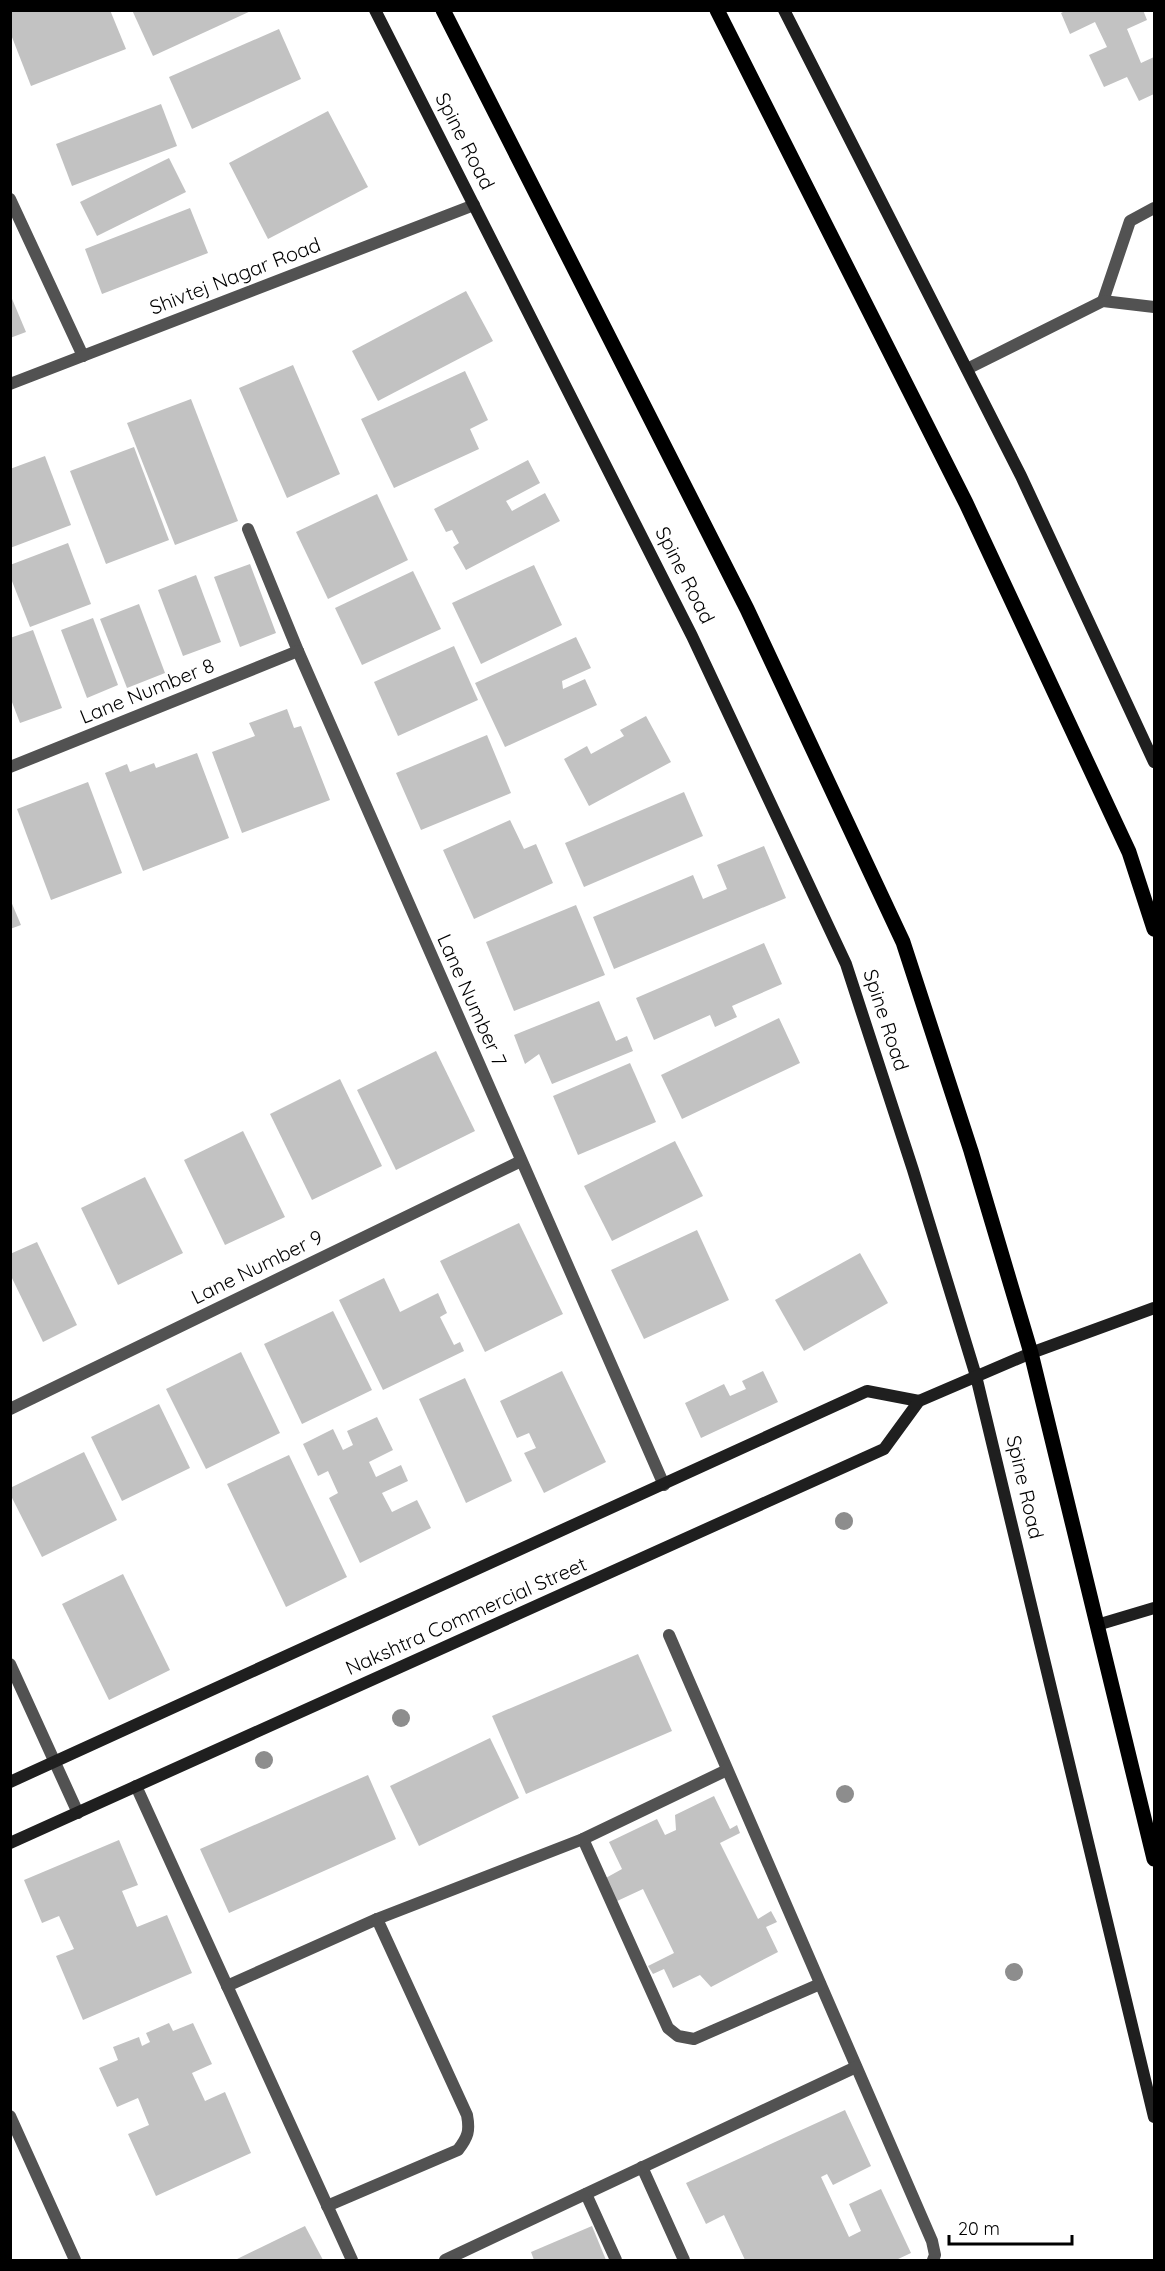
<svg xmlns="http://www.w3.org/2000/svg" width="1165" height="2271" font-family="Quicksand,sans-serif">
<style>
.building{fill:#c2c2c2}
.lines{fill:none;stroke-linecap:round;stroke-linejoin:round}
.lane{stroke:#525252;stroke-width:12}
.street{stroke:#525252;stroke-width:12}
.secondary{stroke:#1f1f1f;stroke-width:12}
.primary{stroke:#000;stroke-width:15}
.tree{fill:#8d8d8d}
.labels{text-anchor:middle;stroke-width:5;stroke-linejoin:round;paint-order:stroke}
.street-label{font-size:20px;fill:#000;stroke:#fff}
</style>
<rect width="100%" height="100%" fill="#fff"/>
<g class="building">
<polygon points="10,10 110,10 126,49 31,86 10,32"/>
<polygon points="132,10 253,10 153,56"/>
<polygon points="1067,10 1143,10 1147,20 1127,29 1141,63 1154,57 1154,94 1139,101 1127,77 1104,87 1089,55 1107,47 1095,22 1070,34 1061,13"/>
<polygon points="279,29 301,79 192,129 169,77"/>
<polygon points="161,104 177,146 72,186 56,144"/>
<polygon points="328,111 368,187 268,239 229,163"/>
<polygon points="169,158 186,192 97,236 80,202"/>
<polygon points="190,208 208,253 102,294 85,249"/>
<polygon points="466,291 493,341 378,401 352,351"/>
<polygon points="10,294 26,332 10,338"/>
<polygon points="293,365 340,474 287,498 239,388"/>
<polygon points="465,371 488,420 470,429 479,449 394,488 361,419"/>
<polygon points="191,399 238,521 175,545 127,423"/>
<polygon points="134,447 169,540 106,564 70,471"/>
<polygon points="45,456 71,525 10,548 10,469"/>
<polygon points="528,460 540,483 506,501 512,511 545,493 560,521 466,570 453,547 459,543 452,530 446,532 434,509"/>
<polygon points="377,494 408,560 328,599 296,532"/>
<polygon points="68,543 91,604 30,627 10,576 10,565"/>
<polygon points="250,564 276,633 240,647 214,577"/>
<polygon points="534,565 562,625 481,664 452,603"/>
<polygon points="413,571 441,629 362,665 335,608"/>
<polygon points="196,575 221,642 183,656 158,590"/>
<polygon points="139,604 165,673 127,688 100,619"/>
<polygon points="93,618 118,685 87,698 61,630"/>
<polygon points="33,630 62,708 20,723 10,697 10,638"/>
<polygon points="576,637 591,668 562,681 563,689 585,679 597,705 505,747 475,683"/>
<polygon points="454,646 478,700 398,736 374,682"/>
<polygon points="287,709 294,728 301,726 330,800 242,833 212,752 255,736 249,723"/>
<polygon points="646,716 671,762 589,806 564,759 587,746 591,754 624,736 620,730"/>
<polygon points="487,735 511,793 421,830 396,773"/>
<polygon points="197,753 229,838 143,871 105,773 127,764 130,772 154,763 156,768"/>
<polygon points="88,782 122,873 51,900 17,809"/>
<polygon points="684,792 703,836 584,887 565,843"/>
<polygon points="510,820 524,849 536,844 553,883 474,919 443,850"/>
<polygon points="764,846 786,898 614,969 593,917 693,875 703,899 727,889 717,865"/>
<polygon points="10,899 21,925 10,929"/>
<polygon points="576,905 605,975 514,1011 486,942"/>
<polygon points="764,943 782,984 732,1006 737,1017 715,1027 710,1015 654,1040 636,998"/>
<polygon points="599,1001 616,1041 627,1036 633,1051 552,1084 539,1054 525,1064 514,1035"/>
<polygon points="779,1018 800,1063 682,1119 661,1075"/>
<polygon points="436,1051 475,1131 396,1170 357,1090"/>
<polygon points="630,1063 656,1122 578,1155 553,1096"/>
<polygon points="340,1079 382,1166 312,1200 270,1114"/>
<polygon points="243,1131 285,1217 225,1245 184,1160"/>
<polygon points="675,1141 703,1196 612,1241 584,1186"/>
<polygon points="145,1177 183,1253 118,1285 81,1208"/>
<polygon points="519,1223 563,1314 485,1352 440,1261"/>
<polygon points="697,1230 729,1300 644,1339 611,1270"/>
<polygon points="37,1242 77,1325 43,1342 10,1274 10,1254"/>
<polygon points="860,1253 888,1303 804,1351 775,1300"/>
<polygon points="384,1278 400,1312 438,1293 447,1313 440,1317 454,1345 460,1342 464,1351 383,1390 339,1300"/>
<polygon points="333,1311 372,1390 302,1424 264,1344"/>
<polygon points="241,1352 280,1433 206,1469 166,1389"/>
<polygon points="562,1371 606,1462 544,1493 524,1453 536,1448 529,1433 517,1438 500,1401"/>
<polygon points="763,1371 778,1402 701,1438 685,1403 724,1384 730,1396 746,1389 742,1381"/>
<polygon points="465,1378 512,1481 466,1503 419,1399"/>
<polygon points="159,1404 190,1468 122,1501 91,1437"/>
<polygon points="377,1417 393,1450 369,1462 376,1477 401,1465 408,1481 382,1493 392,1512 417,1500 431,1528 360,1563 329,1498 338,1493 328,1471 318,1476 303,1444 333,1429 343,1450 353,1445 347,1431"/>
<polygon points="84,1452 117,1520 42,1557 10,1494 10,1488"/>
<polygon points="289,1455 347,1577 286,1607 227,1484"/>
<polygon points="123,1574 170,1670 109,1700 62,1604"/>
<polygon points="638,1654 672,1731 526,1794 492,1716"/>
<polygon points="490,1738 519,1798 419,1846 390,1786"/>
<polygon points="368,1775 396,1839 229,1913 200,1849"/>
<polygon points="714,1796 730,1829 737,1825 740,1833 720,1843 758,1919 771,1911 777,1922 766,1927 778,1952 711,1987 700,1975 673,1988 664,1969 653,1974 648,1966 674,1953 643,1889 615,1902 604,1879 622,1869 609,1842 657,1819 665,1835 676,1830 675,1815"/>
<polygon points="119,1840 138,1885 122,1891 137,1927 167,1915 192,1973 83,2020 56,1956 74,1949 59,1916 42,1923 24,1880"/>
<polygon points="169,2023 173,2031 193,2023 212,2064 192,2073 205,2101 225,2092 251,2153 156,2196 128,2134 149,2125 138,2098 117,2107 99,2068 118,2060 113,2047 139,2037 142,2046 150,2042 146,2033"/>
<polygon points="845,2110 871,2166 833,2185 827,2174 821,2177 849,2237 861,2231 849,2204 881,2189 911,2253 896,2260 745,2260 724,2215 706,2224 686,2183"/>
<polygon points="305,2226 323,2260 235,2260"/>
<polygon points="592,2226 606,2260 534,2260 531,2252"/>
</g>
<g class="lines">
<g class="lane">
<polyline points="669,1635 932,2241 935,2255 933,2260"/>
<polyline points="136,1786 352,2260"/>
<polyline points="583,1839 668,2028 678,2036 694,2039 820,1984"/>
<polyline points="227,1986 377,1919 583,1839 727,1770"/>
<polyline points="642,2167 684,2260"/>
<polyline points="586,2194 616,2260"/>
<path d="M327,2206L458,2150C468,2137 470,2131 467,2115L377,1919"/>
<polyline points="445,2260 856,2067"/>
</g>
<g class="street">
<polyline points="10,199 83,356"/>
<polyline points="1103,301 1130,221 1154,208"/>
<polyline points="967,369 1103,301 1154,307"/>
<polyline points="10,384 474,205"/>
<polyline points="248,529 298,651 664,1485"/>
<polyline points="10,767 298,651"/>
<polyline points="10,1409 521,1161"/>
<polyline points="10,1664 78,1813"/>
<polyline points="10,2116 75,2260"/>
</g>
<g class="secondary">
<polyline points="375,10 692,636 846,964 913,1170 976,1376 1154,2117"/>
<polyline points="784,10 1021,476 1154,762"/>
<polyline points="1097,1625 1154,1608"/>
<polyline points="10,1782 867,1391 919,1401"/>
<polyline points="10,1843 884,1449 919,1401 1031,1353 1154,1308"/>
</g>
<g class="primary">
<polyline points="443,10 747,609 903,942 971,1151 1031,1353 1154,1859"/>
<polyline points="717,10 966,503 1129,852 1154,929"/>
</g>
</g>
<g class="tree">
<circle cx="844" cy="1521" r="9"/>
<circle cx="401" cy="1718" r="9"/>
<circle cx="264" cy="1760" r="9"/>
<circle cx="845" cy="1794" r="9"/>
<circle cx="1014" cy="1972" r="9"/>
</g>
<g class="labels">
<g class="street-label">
<text transform="translate(465 141) rotate(63)" y="7">Spine Road</text>
<text transform="translate(235 276) rotate(-21)" y="7">Shivtej Nagar Road</text>
<text transform="translate(685 575) rotate(63)" y="7">Spine Road</text>
<text transform="translate(147 691) rotate(-22)" y="7">Lane Number 8</text>
<text transform="translate(472 1000) rotate(66)" y="7">Lane Number 7</text>
<text transform="translate(886 1020) rotate(72)" y="7">Spine Road</text>
<text transform="translate(257 1267) rotate(-26)" y="7">Lane Number 9</text>
<text transform="translate(1025 1487) rotate(77)" y="7">Spine Road</text>
<text transform="translate(466 1616) rotate(-24)" y="7">Nakshtra Commercial Street</text>
</g>
</g>
<rect width="1165" height="2271" fill="none" stroke="#000000" stroke-width="24"/>
<path d="M949 2235v9h123v-9" fill="none" stroke="#000000" stroke-width="3"/>
<text x="958" y="2235" font-size="18" fill="#000000" stroke="#ffffff" stroke-width="4.5" paint-order="stroke">20 m</text>
</svg>
